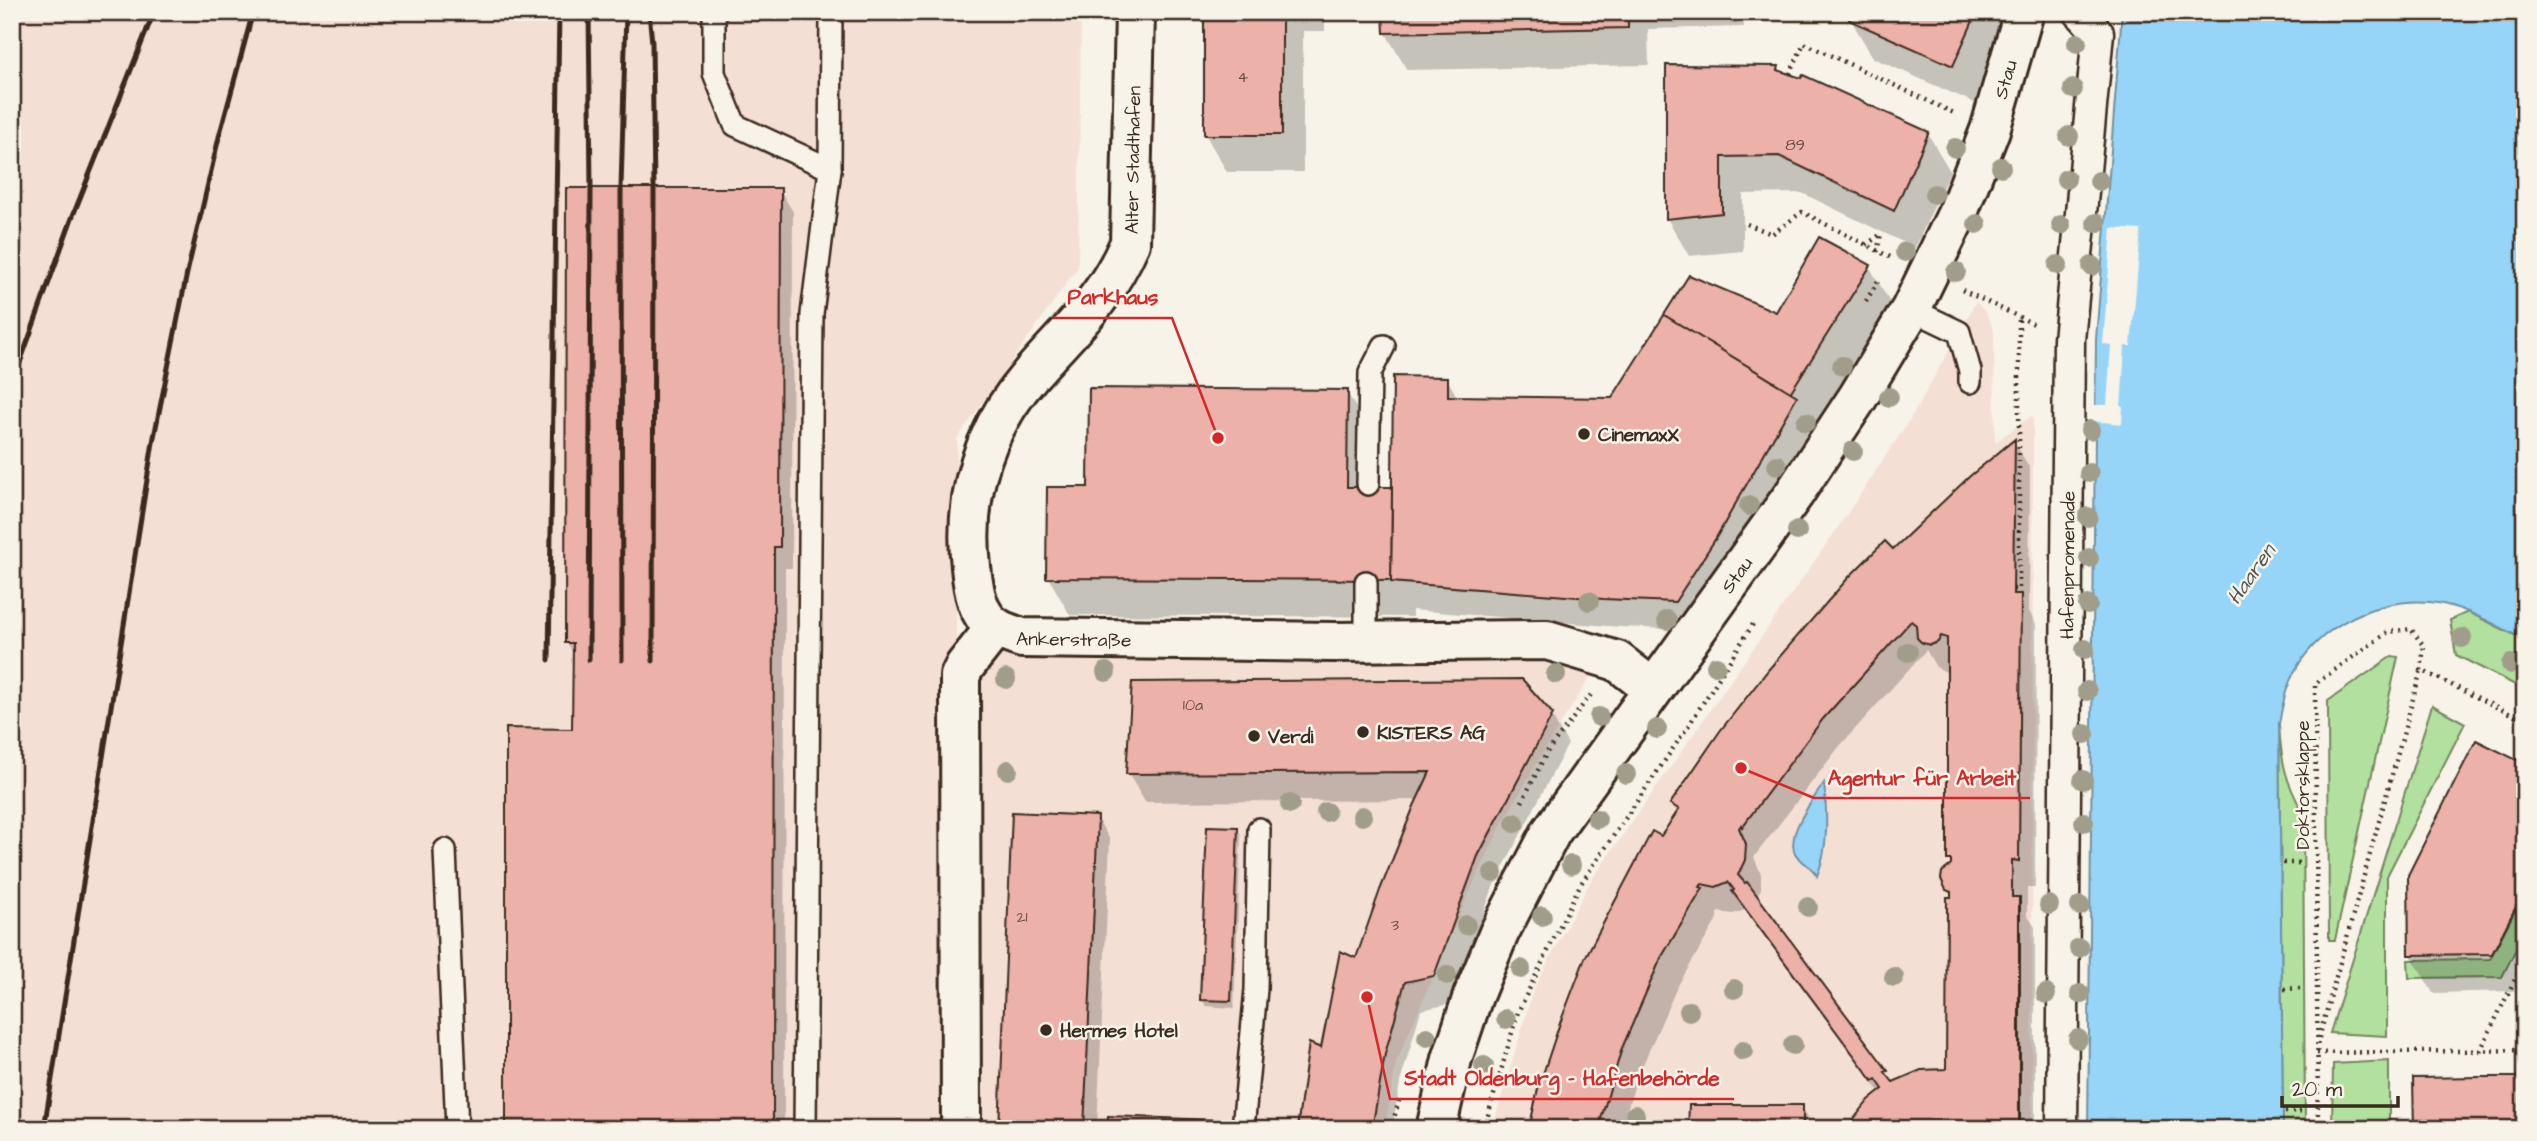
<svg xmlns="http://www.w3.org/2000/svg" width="2537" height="1141" font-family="'Architects Daughter',sans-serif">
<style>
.built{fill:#f4dfd5}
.green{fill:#b1e09f;stroke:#76855e;stroke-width:2}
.water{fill:#97d5f8;stroke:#7291a1;stroke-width:2}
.pier{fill:#f7f3e8}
.shadow{fill:#0003;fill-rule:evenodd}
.building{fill:#ecb1a9;stroke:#3b2a1e;stroke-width:2;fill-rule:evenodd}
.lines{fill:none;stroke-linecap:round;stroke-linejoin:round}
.service-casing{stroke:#3b2a1e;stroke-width:26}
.pedestrian-casing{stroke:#3b2a1e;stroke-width:35}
.minor-casing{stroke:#3b2a1e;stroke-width:44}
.path{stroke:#3b2a1e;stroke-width:4.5;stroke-dasharray:2 5;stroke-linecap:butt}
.service{stroke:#f7f3e8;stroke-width:21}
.pedestrian{stroke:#f7f3e8;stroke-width:30}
.minor{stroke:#f7f3e8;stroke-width:38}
.rail{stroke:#3b2a1e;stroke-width:5}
.tree{fill:#a09e8a}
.poi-dot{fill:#3b2a1e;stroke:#f7f3e8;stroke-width:2.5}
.labels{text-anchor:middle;stroke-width:5;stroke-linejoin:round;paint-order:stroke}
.number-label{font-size:16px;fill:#674c41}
.street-label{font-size:19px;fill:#3b2a1e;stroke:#f7f3e8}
.poi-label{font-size:19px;font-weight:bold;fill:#3b2a1e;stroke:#f7f3e8;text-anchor:start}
.water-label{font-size:21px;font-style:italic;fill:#525554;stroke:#f7f3e8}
.leader{fill:none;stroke:#d62828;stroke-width:2.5}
.callout-dot{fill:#d62828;stroke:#f7f3e8;stroke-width:2.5}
.callout-label{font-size:21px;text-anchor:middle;font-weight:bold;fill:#d62828;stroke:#f7f3e8;stroke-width:5;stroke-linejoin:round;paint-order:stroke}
</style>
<rect width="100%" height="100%" fill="#f7f3e8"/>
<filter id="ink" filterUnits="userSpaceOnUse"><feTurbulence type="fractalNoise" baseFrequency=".0143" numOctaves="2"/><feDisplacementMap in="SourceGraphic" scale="14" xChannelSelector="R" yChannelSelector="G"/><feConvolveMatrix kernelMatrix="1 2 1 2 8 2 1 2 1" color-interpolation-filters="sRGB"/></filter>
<g filter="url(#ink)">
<g class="built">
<polygon points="12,12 1081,12 1078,267 957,439 956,644 1334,642 1603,657 1547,746 1503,822 1467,897 1396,1063 1385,1129 12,1129"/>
<polygon points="1976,302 1986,313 1994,330 1995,442 2033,415 2032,1129 1492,1129 1533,991 1590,882 1844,519 1914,413"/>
</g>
<g class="green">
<polygon points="2468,612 2525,640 2525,690 2456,655 2450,620"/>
<polygon points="2392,656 2398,657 2335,940 2329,940 2328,701"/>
<polygon points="2432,705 2465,723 2387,876 2387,1036 2330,1033"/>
<path d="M2279,724C2281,760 2285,781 2303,812L2305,1129H2283Z"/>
<polygon points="2517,907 2525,911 2525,931 2502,977 2409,978 2408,960 2490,959"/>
<polygon points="2389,1061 2389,1129 2332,1129 2333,1064"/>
</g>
<g class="water">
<path d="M2122,12H2525V640C2495,625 2463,605 2430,602C2371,597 2304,632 2286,692C2283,702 2281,713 2279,724L2283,1129H2088L2096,339Z"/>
<path d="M1824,783C1827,814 1829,846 1817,876C1811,864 1800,863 1795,853C1786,833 1813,800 1824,783Z"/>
</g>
<polygon class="pier" points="2112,228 2141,230 2131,346 2125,346 2121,407 2123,407 2122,424 2091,421 2091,405 2107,405 2111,345 2103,344"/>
<g class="shadow">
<polygon points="1206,12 1325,12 1325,31 1303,31 1303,172 1227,172 1205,134"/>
<polygon points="1385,12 1743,12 1744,27 1648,29 1649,65 1407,70 1385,32"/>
<polygon points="1855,12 2007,12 2011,19 1975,103 1873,58 1851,20"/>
<polygon points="1778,68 1781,73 1928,134 1950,171 1915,248 1802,193 1743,194 1743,251 1689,256 1667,218"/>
<polygon points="780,190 793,212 792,568 785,568 784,1129 507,1129 574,730 575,657 567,642"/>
<polygon points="1869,266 1891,304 1812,429 1811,428 1731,567 1692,630 1620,627 1412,610 1412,617 1070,615 1048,577 1090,489 1347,392 1368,429 1368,489 1394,494 1447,379 1458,398 1613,399"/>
<path d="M2014,441L2030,469L2029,611L2036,624L2035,888H2027V915L2035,927V1129H1852L1880,1093L1745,910L1733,914L1718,912V918L1677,987L1637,1078L1621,1129H1531L1662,839L1678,814L1672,804L1893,551ZM1926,650L1936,667L1948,673V859L1952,866L1947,889L1953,899L1948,1071L1893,1083L1757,897L1761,889V874L1754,857L1839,747Z"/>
<polygon points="1551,715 1568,744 1494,885 1450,1004 1421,1010 1400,1083 1392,1129 1299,1129 1322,1050 1419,800 1145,802 1128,773"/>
<polygon points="2525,766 2525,969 2514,991 2433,993 2411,955"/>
<polygon points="1097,818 1110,840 1097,1129 1000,1129"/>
<polygon points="1237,828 1241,835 1234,1008 1206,1006 1202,999"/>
<polygon points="1802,1107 1815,1129 1690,1129"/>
</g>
<g class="building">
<rect x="1204" y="12" width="78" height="123"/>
<polygon points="1383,12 1628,12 1628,28 1384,33"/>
<polygon points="1853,12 1977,12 1953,66 1849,20"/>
<polygon points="1666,65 1779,66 1778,70 1801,78 1803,75 1929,132 1894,211 1779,156 1722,157 1722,213 1666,219"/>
<polygon points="566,188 781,188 780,547 774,547 773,1129 506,1129 506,728 572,729 573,643 565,643"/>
<polygon points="1819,237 1871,265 1790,393 1664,315 1689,275 1776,312"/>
<polygon points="1664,315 1797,396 1716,538 1675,602 1603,599 1391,582 1393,376 1448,377 1448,396 1612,398"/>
<polygon points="1089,388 1348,390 1347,487 1392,487 1391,580 1046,578 1047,487 1088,487"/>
<path d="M2015,439L2013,594H2021L2019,861L2012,860V897H2019V1129H1850L1853,1120L1869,1100L1883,1089L1876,1079L1873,1081L1732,891L1734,890L1728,882L1716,887L1702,884L1700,887L1703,888L1661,958L1622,1048L1598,1129H1529L1538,1089L1560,1023L1585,958L1652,831L1661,836L1679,809L1670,804L1720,731L1769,669L1849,577L1885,541L1893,549L1970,476ZM1911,621L1916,625L1917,638L1922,643L1930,645L1938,642L1941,636L1947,638V860H1951V865L1942,872L1941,879L1946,890L1951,892V897H1947L1946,1069L1921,1070L1893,1082L1885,1072L1888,1071L1747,882L1745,883L1738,875L1745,860L1746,844L1739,828L1741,825L1742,827L1823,719Z"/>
<polygon points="1522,679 1553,714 1478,856 1434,976 1405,982 1385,1054 1372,1129 1297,1129 1309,1043 1321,1048 1340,951 1356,958 1380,890 1414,806 1430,772 1126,774 1132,682"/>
<polygon points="2476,740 2525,764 2525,889 2492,954 2409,955 2408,875"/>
<polygon points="1012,812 1098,816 1084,1129 999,1129"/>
<polygon points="1207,826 1238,827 1231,1001 1200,1000"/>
<rect x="2019" y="897" width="1" height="232"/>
<polygon points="2483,1077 2525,1077 2525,1129 2414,1129 2413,1078"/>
<polygon points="1689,1105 1803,1105 1803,1129 1688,1129"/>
<polygon points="1108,1116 1215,1120 1215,1129 1107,1129"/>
</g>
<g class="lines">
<g class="service-casing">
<g id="service">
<polyline points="714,12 714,73 735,125 830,169"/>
<polyline points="1911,309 1959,332 1970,371 1970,382"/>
<polyline points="1368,484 1370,373 1384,346"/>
<polyline points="1366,640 1366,582"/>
<polyline points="445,850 457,1129"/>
<polyline points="805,1129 812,314 830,169 831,12"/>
<polyline points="1243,1129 1256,989 1259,829"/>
</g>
</g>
<g class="pedestrian-casing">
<g id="pedestrian">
<path id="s1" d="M2062,1129L2069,340L2098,33L2079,12"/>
</g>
</g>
<g class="minor-casing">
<g id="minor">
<path id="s2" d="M1135,12L1130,243C1104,302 1072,327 1031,374C983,430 963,494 971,567C973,588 977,617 997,628C1005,633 1014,635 1022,638L1334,642L1547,640L1617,661L1653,689"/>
<polyline points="961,1129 960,676 965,666 995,628"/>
<path id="s3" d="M1436,1129L1452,1059L1473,996L1499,933L1551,832L1794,494L1858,397L1911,309L1959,210L1990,130L2024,12"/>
</g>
</g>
<g class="path">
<polyline points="1790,74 1804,43 1956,114"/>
<polyline points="1747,224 1772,234 1802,212 1894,259"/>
<polyline points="1866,245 1881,234 1877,252"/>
<polyline points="1962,290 2036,325"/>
<polyline points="1866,301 1878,281"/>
<polyline points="2013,589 2019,589 2019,317"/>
<polyline points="1522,802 1547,752 1593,692"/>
<polyline points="2283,863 2301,863"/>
<polyline points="2284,989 2301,988"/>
<polyline points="2319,1038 2421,670"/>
<polyline points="2480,1051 2525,959"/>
<polyline points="2317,1053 2525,1050"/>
<polyline points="2285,1112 2302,1111"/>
<polyline points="1391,1129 1400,1097"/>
<polyline points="1484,1129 1518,1012 1580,885 1689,725 1755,621"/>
<polyline points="2318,1129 2315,684 2388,632 2411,629 2424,646 2421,670 2525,721"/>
</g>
<use href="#service" class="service"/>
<use href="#pedestrian" class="pedestrian"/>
<use href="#minor" class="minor"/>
<g class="rail">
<polyline points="589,12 591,188 589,660"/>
<polyline points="649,12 652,43 654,188 653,661"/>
<polyline points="12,385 72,218 154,12"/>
<polyline points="549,660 559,12"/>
<polyline points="622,660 621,188 626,12"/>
<polyline points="44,1129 153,442 187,273 219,137 253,12"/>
</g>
</g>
<g class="tree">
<circle cx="2077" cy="43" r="10"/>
<circle cx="2073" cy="89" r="10"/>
<circle cx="2069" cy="136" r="10"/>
<circle cx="1955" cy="148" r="10"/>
<circle cx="2001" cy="167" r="10"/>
<circle cx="2066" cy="179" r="10"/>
<circle cx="2099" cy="181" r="10"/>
<circle cx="1934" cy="194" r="10"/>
<circle cx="2096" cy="223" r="10"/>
<circle cx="1977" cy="224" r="10"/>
<circle cx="2061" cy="225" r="10"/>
<circle cx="1905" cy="252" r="10"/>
<circle cx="2058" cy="265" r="10"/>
<circle cx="2092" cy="266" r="10"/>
<circle cx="1956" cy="272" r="10"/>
<circle cx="1842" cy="366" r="10"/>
<circle cx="1889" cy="397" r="10"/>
<circle cx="1806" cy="422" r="10"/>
<circle cx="2090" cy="430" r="10"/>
<circle cx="1853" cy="451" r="10"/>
<circle cx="1777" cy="465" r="10"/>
<circle cx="2089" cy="473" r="10"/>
<circle cx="1749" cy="506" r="10"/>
<circle cx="2088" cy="517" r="10"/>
<circle cx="1797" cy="531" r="10"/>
<circle cx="2089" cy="558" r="10"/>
<circle cx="1589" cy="601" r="10"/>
<circle cx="2088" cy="605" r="10"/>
<circle cx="1667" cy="620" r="10"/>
<circle cx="2462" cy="638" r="10"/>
<circle cx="2085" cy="649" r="10"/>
<circle cx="1908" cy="652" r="10"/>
<circle cx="2511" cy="664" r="10"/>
<circle cx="1716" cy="666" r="10"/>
<circle cx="1106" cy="672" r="10"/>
<circle cx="1556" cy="674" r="10"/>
<circle cx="1006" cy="679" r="10"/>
<circle cx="2087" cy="691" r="10"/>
<circle cx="1599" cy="717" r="10"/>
<circle cx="1657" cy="729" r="10"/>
<circle cx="2085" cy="734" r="10"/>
<circle cx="1008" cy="770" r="10"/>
<circle cx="1626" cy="774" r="10"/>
<circle cx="2083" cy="780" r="10"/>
<circle cx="1290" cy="804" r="10"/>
<circle cx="1326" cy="812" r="10"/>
<circle cx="1362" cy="816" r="10"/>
<circle cx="1597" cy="819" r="10"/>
<circle cx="2084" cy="822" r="10"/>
<circle cx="1515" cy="823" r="10"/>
<circle cx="1571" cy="865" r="10"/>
<circle cx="1493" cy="873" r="10"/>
<circle cx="2049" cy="905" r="10"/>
<circle cx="2080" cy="906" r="10"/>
<circle cx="1808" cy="907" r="10"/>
<circle cx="1542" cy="916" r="10"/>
<circle cx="1466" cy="925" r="10"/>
<circle cx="2079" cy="948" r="10"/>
<circle cx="1521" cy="969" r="10"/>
<circle cx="1447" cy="975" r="10"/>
<circle cx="1894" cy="977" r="10"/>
<circle cx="1734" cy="989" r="10"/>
<circle cx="2046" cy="994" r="10"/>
<circle cx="2080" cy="994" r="10"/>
<circle cx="1689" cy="1011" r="10"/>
<circle cx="1506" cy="1019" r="10"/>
<circle cx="1427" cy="1037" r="10"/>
<circle cx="2078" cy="1039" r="10"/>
<circle cx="1793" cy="1045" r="10"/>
<circle cx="1743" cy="1051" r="10"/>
<circle cx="1484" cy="1066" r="10"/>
<circle cx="1635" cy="1115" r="10"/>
</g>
</g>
<g class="poi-dot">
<circle cx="1584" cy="434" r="7"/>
<circle cx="1363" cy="732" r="7"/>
<circle cx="1254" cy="736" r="7"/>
<circle cx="1046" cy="1030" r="7"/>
</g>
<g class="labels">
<g class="number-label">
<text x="1243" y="82">4</text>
<text x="1795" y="150">89</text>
<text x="1193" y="710">10a</text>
<text x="1022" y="922">21</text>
<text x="1395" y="930">3</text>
</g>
<g class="street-label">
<text dy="7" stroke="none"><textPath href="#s3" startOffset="1204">Stau</textPath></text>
<text transform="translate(1132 160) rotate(-89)" y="7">Alter Stadthafen</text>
<text dy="7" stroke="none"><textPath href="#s1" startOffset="564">Hafenpromenade</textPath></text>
<text dy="7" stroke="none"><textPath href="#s3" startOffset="637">Stau</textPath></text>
<text dy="7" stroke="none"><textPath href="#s2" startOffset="752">Ankerstraße</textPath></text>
<text transform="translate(2302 785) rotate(-90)" y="7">Doktorsklappe</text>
</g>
<g class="poi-label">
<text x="1598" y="441">CinemaxX</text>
<text x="1377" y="739">KISTERS AG</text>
<text x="1268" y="743">Verdi</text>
<text x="1060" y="1037">Hermes Hotel</text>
</g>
<g class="water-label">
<text transform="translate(2251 574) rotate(-55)" y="7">Haaren</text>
</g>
</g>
<path class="leader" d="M1218 438L1172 318H1053M1741 768L1814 798H2030M1367 997L1390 1099H1734"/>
<g class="callout-dot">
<circle cx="1218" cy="438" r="7"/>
<circle cx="1741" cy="768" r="7"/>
<circle cx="1367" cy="997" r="7"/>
</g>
<g class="callout-label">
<text x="1113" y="304">Parkhaus</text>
<text x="1922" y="785">Agentur für Arbeit</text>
<text x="1562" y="1085">Stadt Oldenburg - Hafenbehörde</text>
</g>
<rect width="2537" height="1141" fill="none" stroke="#f7f3e8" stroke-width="42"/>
<rect x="21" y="21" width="2495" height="1099" fill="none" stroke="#3b2a1e" stroke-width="2.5" filter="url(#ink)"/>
<path d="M2282 1096v10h116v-10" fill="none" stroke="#3b2a1e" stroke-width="3.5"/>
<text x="2292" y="1096" font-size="21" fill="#3b2a1e" stroke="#f7f3e8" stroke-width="5" paint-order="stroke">20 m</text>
</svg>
